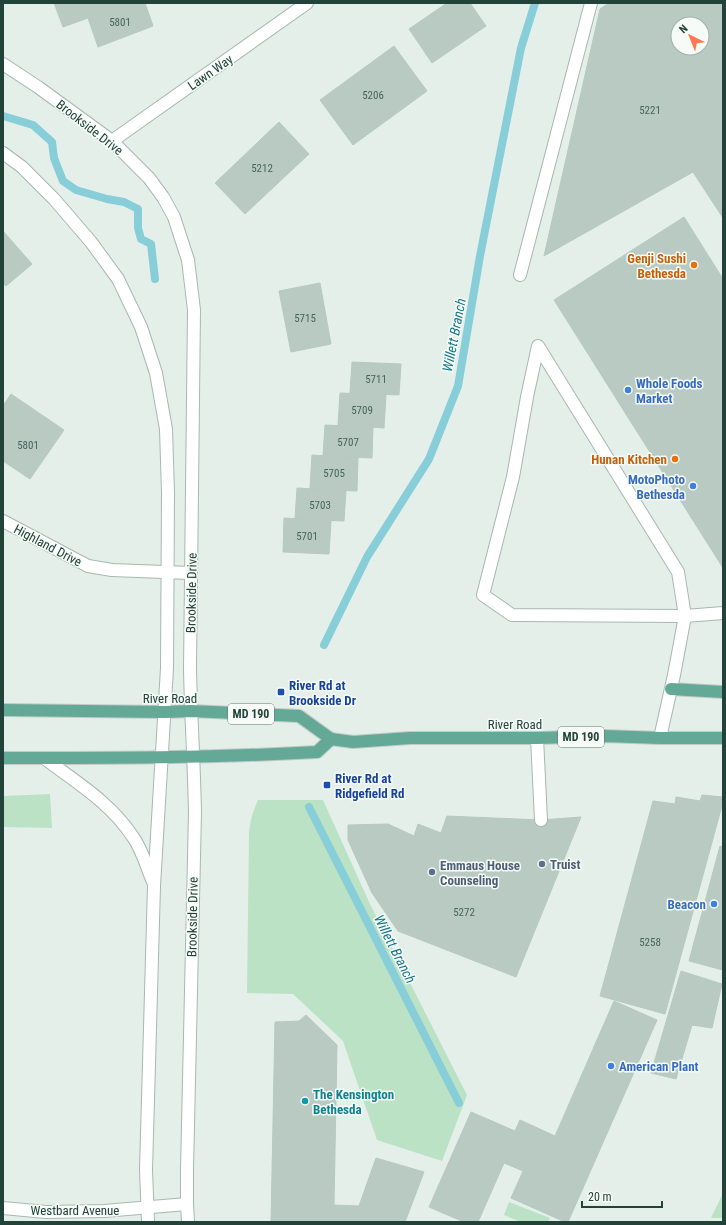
<svg xmlns="http://www.w3.org/2000/svg" width="726" height="1225" font-family="'Roboto Condensed',sans-serif">
<style>
.green{fill:#bbe2c5}
.lines{fill:none;stroke-linecap:round;stroke-linejoin:round}
.stream{stroke:#87ced9;stroke-width:8}
.building{fill:#b9cac3;stroke:#b6cac1;fill-rule:evenodd}
.minor-casing{stroke:#a6b8b1;stroke-width:14}
.major-casing{stroke:#c1cac8;stroke-width:14}
.minor{stroke:#fff;stroke-width:12}
.major{stroke:#64a996;stroke-width:12}
.food-dot{fill:#e8710a;stroke:#f6fbf8;stroke-width:1.5}
.shop-dot{fill:#3f7fe0;stroke:#f6fbf8;stroke-width:1.5}
.transit-dot{fill:#1a4fb4;stroke:#f6fbf8;stroke-width:1.5}
.service-dot{fill:#5c6f8a;stroke:#f6fbf8;stroke-width:1.5}
.culture-dot{fill:#0f9aa8;stroke:#f6fbf8;stroke-width:1.5}
.labels{text-anchor:middle;stroke-width:3;stroke-linejoin:round;paint-order:stroke}
.number-label{font-size:11px;fill:#47655c}
.shield{fill:#f6fbf8;stroke:#617a72;stroke-width:1}
.shield-label{font-size:12px;font-weight:bold;fill:#214339}
.street-label{font-size:13px;fill:#214339;stroke:#f6fbf8}
.food-label{font-size:13px;font-weight:bold;fill:#c56008;stroke:#f6fbf8;text-anchor:end}
.shop-label{font-size:13px;font-weight:bold;fill:#366cbe;stroke:#f6fbf8;text-anchor:start}
.transit-label{font-size:13px;font-weight:bold;fill:#164399;stroke:#f6fbf8;text-anchor:start}
.service-label{font-size:13px;font-weight:bold;fill:#4e5e75;stroke:#f6fbf8;text-anchor:start}
.culture-label{font-size:13px;font-weight:bold;fill:#0d838f;stroke:#f6fbf8;text-anchor:start}
.water-label{font-size:14px;font-style:italic;fill:#147687;stroke:#f6fbf8}
</style>
<rect width="100%" height="100%" fill="#e4efea"/>
<g class="green">
<polygon points="50,794 52,828 3,827 3,796"/>
<path d="M258,800H323L369,902L467,1095L442,1161L377,1140L343,1041L293,994L247,993L249,833C250,821 253,811 258,800Z"/>
<polygon points="723,1193 723,1218 711,1218"/>
<polygon points="509,1202 550,1218 548,1222 521,1222 504,1215"/>
</g>
<g class="lines">
<g class="stream">
<polyline points="3,116 33,125 52,142 54,158 63,181 76,190 107,199 124,202 138,209 138,228 141,239 151,244 155,279"/>
<polyline points="324,645 367,557 429,459 458,386 480,256 521,48 535,3"/>
<polyline points="309,807 459,1103"/>
</g>
</g>
<g class="building">
<polygon points="54,3 145,3 153,26 98,47 88,18 63,27"/>
<polygon points="447,3 470,3 486,26 432,63 409,29"/>
<path d="M609,3H723V218L693,172L544,256L600,9ZM678,24H702V48H678Z"/>
<polygon points="394,46 427,91 353,145 320,100"/>
<polygon points="279,122 309,154 245,214 215,183"/>
<polygon points="684,217 723,279 723,568 554,300"/>
<polygon points="3,231 32,264 6,286 3,283"/>
<polygon points="320,283 331,344 291,352 279,291"/>
<polygon points="352,362 401,364 399,395 350,393"/>
<polygon points="340,393 386,395 384,428 338,425"/>
<polygon points="11,394 64,430 30,479 3,461 3,406"/>
<polygon points="325,425 373,427 372,458 323,456"/>
<polygon points="312,455 358,458 357,491 310,489"/>
<polygon points="297,488 346,491 344,521 295,519"/>
<polygon points="284,518 331,521 329,554 283,552"/>
<polygon points="702,795 723,797 723,802 665,1014 600,996 653,801 675,804 676,797 700,801"/>
<polygon points="447,816 541,820 581,817 516,977 398,931 372,893 348,840 348,825 388,824 414,836 418,824 441,833"/>
<polygon points="720,846 723,847 723,970 689,961"/>
<polygon points="681,971 722,984 712,1028 692,1025 676,1079 651,1073"/>
<polygon points="614,1001 657,1020 568,1222 565,1222 511,1198 523,1171 504,1163 478,1222 464,1222 429,1207 471,1112 515,1131 520,1120 555,1136"/>
<polygon points="306,1015 337,1045 334,1205 359,1206 376,1158 424,1172 405,1222 271,1222 275,1022 299,1021"/>
</g>
<g class="lines">
<g class="minor-casing">
<g id="minor">
<path d="M3,64L38,87L112,141L149,178L163,197L174,217L188,260L194,310L190,669C191,717 194,764 195,812L187,1170V1204L188,1222"/>
<polyline points="112,141 307,3"/>
<polyline points="3,153 22,167 54,199 91,242 118,279 141,327 156,373 166,429 168,493 167,668 154,886 146,1170 148,1222"/>
<polyline points="520,275 591,3"/>
<polygon points="538,346 678,572 685,616 512,615 483,595 513,477 527,397"/>
<polyline points="3,521 88,566 112,570 190,573"/>
<polyline points="537,738 541,820"/>
<polyline points="660,738 674,675 685,616 723,613"/>
<path d="M44,758C76,782 111,803 133,837C142,849 147,868 153,882"/>
<polyline points="3,1208 46,1212 104,1211 187,1204"/>
</g>
</g>
<g class="major-casing">
<g id="major">
<polyline points="671,689 723,692"/>
<polyline points="3,710 165,712 191,711 299,716 331,739 353,742 410,738 537,738 605,736 660,738 723,738"/>
<path d="M3,758C108,758 213,758 317,752L331,739"/>
</g>
</g>
<use href="#minor" class="minor"/>
<use href="#major" class="major"/>
</g>
<g class="food-dot">
<circle cx="694" cy="265" r="4"/>
<circle cx="675" cy="459" r="4"/>
</g>
<g class="shop-dot">
<circle cx="628" cy="390" r="4"/>
<circle cx="693" cy="486" r="4"/>
<circle cx="714" cy="904" r="4"/>
<circle cx="611" cy="1066" r="4"/>
</g>
<g class="transit-dot">
<rect x="277" y="688" width="8" height="8" rx="2"/>
<rect x="323" y="781" width="8" height="8" rx="2"/>
</g>
<g class="service-dot">
<circle cx="542" cy="864" r="4"/>
<circle cx="432" cy="872" r="4"/>
</g>
<circle class="culture-dot" cx="305" cy="1101" r="4"/>
<g class="labels">
<g class="number-label">
<text x="120" y="26">5801</text>
<text x="373" y="99">5206</text>
<text x="650" y="114">5221</text>
<text x="262" y="172">5212</text>
<text x="305" y="322">5715</text>
<text x="376" y="383">5711</text>
<text x="362" y="414">5709</text>
<text x="348" y="446">5707</text>
<text x="28" y="449">5801</text>
<text x="334" y="477">5705</text>
<text x="320" y="509">5703</text>
<text x="307" y="540">5701</text>
<text x="464" y="916">5272</text>
<text x="650" y="946">5258</text>
</g>
<g class="shield">
<rect x="228" y="704" width="46" height="20" rx="3"/>
<rect x="558" y="727" width="46" height="20" rx="3"/>
</g>
<g class="shield-label">
<text x="251" y="718">MD 190</text>
<text x="581" y="741">MD 190</text>
</g>
<g class="street-label">
<text transform="translate(210 72) rotate(-35)" y="5">Lawn Way</text>
<text transform="translate(90 127) rotate(38)" y="5">Brookside Drive</text>
<text transform="translate(48 545) rotate(28)" y="5">Highland Drive</text>
<text transform="translate(191 593) rotate(-89)" y="5">Brookside Drive</text>
<text x="170" y="703">River Road</text>
<text x="515" y="729">River Road</text>
<text transform="translate(192 917) rotate(-89)" y="5">Brookside Drive</text>
<text x="75" y="1215">Westbard Avenue</text>
</g>
<g class="food-label">
<text x="686" y="263">Genji Sushi<tspan x="686" dy="15">Bethesda</tspan></text>
<text x="667" y="464">Hunan Kitchen</text>
</g>
<g class="shop-label">
<text x="636" y="388">Whole Foods<tspan x="636" dy="15">Market</tspan></text>
<text x="685" y="484" text-anchor="end">MotoPhoto<tspan x="685" dy="15">Bethesda</tspan></text>
<text x="706" y="909" text-anchor="end">Beacon</text>
<text x="619" y="1071">American Plant</text>
</g>
<g class="transit-label">
<text x="289" y="690">River Rd at<tspan x="289" dy="15">Brookside Dr</tspan></text>
<text x="335" y="783">River Rd at<tspan x="335" dy="15">Ridgefield Rd</tspan></text>
</g>
<g class="service-label">
<text x="550" y="869">Truist</text>
<text x="440" y="870">Emmaus House<tspan x="440" dy="15">Counseling</tspan></text>
</g>
<g class="culture-label">
<text x="313" y="1099">The Kensington<tspan x="313" dy="15">Bethesda</tspan></text>
</g>
<g class="water-label">
<text transform="translate(454 335) rotate(-79)" y="5">Willett Branch</text>
<text transform="translate(395 949) rotate(63)" y="5">Willett Branch</text>
</g>
</g>
<rect width="726" height="1225" fill="none" stroke="#214339" stroke-width="8"/>
<g transform="translate(690 36) rotate(317)"><circle r="19" fill="#f6fbf8" stroke="#a1b1ac"/>
<path d="M0-3L7 15L0 10L-7 15Z" fill="#ff7952"/>
<text y="-6" font-size="11" font-weight="bold" text-anchor="middle" fill="#214339">N</text>
</g>
<path d="M582 1201v6h80v-6" fill="none" stroke="#214339" stroke-width="2"/>
<text x="588" y="1201" font-size="12" fill="#214339" stroke="#f6fbf8" stroke-width="3" paint-order="stroke">20 m</text>
</svg>
